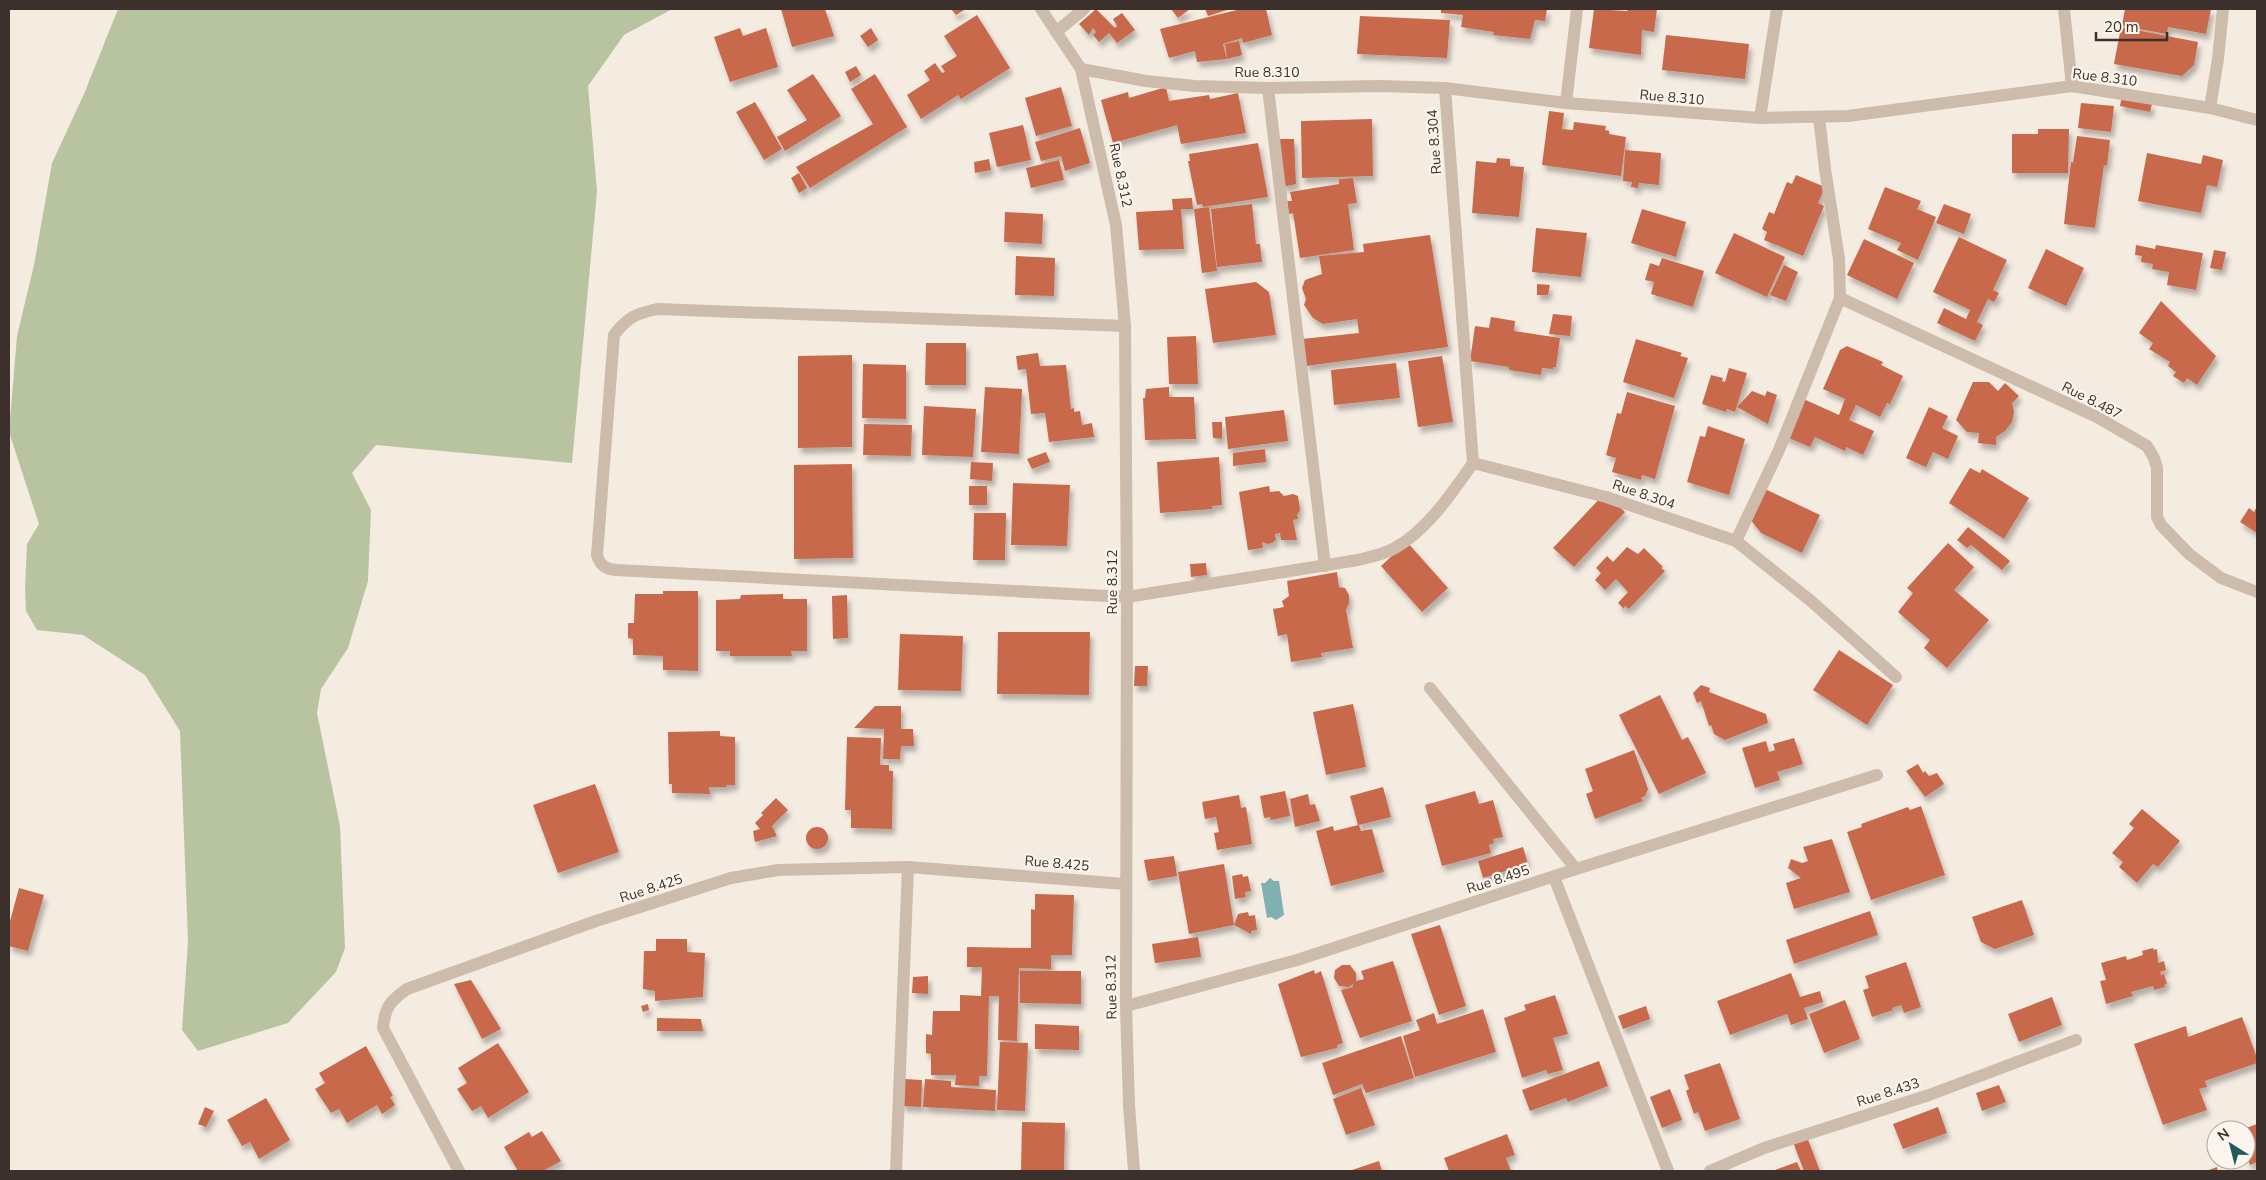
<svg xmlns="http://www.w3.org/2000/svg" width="2266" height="1180" font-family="'Nunito Sans',sans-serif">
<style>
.green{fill:#b8c4a0}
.water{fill:#7fb0b2}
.building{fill:#c8694b;filter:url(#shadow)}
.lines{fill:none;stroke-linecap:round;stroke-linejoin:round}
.minor{stroke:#cdbbac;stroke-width:12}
.labels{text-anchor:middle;stroke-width:4.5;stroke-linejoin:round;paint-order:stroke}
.street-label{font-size:14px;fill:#3b302b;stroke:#fbf5ee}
</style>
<defs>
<filter id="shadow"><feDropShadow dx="3" dy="5.5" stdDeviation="2.5" flood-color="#0004"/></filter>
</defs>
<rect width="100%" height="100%" fill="#f4ebe1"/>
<polygon class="green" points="118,9 672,9 624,35 588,86 597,191 572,463 376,445 352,473 371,510 368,581 348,648 321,689 317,713 340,826 345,948 336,972 288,1023 198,1051 182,1030 188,942 180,731 145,675 83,635 37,630 26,611 25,589 27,544 39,524 9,432 17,336 34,265 52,163 84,94"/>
<polygon class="water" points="1270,878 1274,881 1279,881 1284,915 1276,920 1271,917 1267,918 1261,883 1265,883"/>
<g class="building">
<polygon points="781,9 825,9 834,36 792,47"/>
<polygon points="951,9 966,9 956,15"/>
<polygon points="1096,9 1115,28 1117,26 1113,19 1122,13 1135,30 1117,43 1109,33 1099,42 1093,35 1096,32 1093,28 1089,35 1079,24"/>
<polygon points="1171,9 1190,9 1178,18"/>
<polygon points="1205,9 1230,9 1208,16"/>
<polygon points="1241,9 1266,9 1272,35 1243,43 1242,38 1223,44 1227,59 1197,62 1195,51 1169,58 1160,29"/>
<polygon points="1441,9 1547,9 1545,21 1535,20 1530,39 1493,35 1494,32 1461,27 1463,15 1441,13"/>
<polygon points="1594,9 1627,11 1628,9 1657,9 1654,32 1642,30 1641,55 1589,48"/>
<polygon points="2125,9 2211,9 2206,34 2168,27 2167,34 2122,26"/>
<polygon points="977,15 1010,68 961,99 958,95 921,119 907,95 930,80 924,71 935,63 942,73 945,72 941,66 957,56 944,36"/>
<polygon points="1360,16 1450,20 1447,58 1357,54"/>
<polygon points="2121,27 2198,42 2194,65 2182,76 2114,64"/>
<polygon points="740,28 743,36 766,28 778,67 730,82 714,37"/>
<polygon points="871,28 878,40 868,47 860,36"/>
<polygon points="1666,35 1749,44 1745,79 1662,70"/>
<polygon points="1239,41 1242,55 1227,59 1225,44"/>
<polygon points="856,66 861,75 850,82 845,72"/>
<polygon points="813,74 841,116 785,151 777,137 807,120 787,90"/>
<polygon points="875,74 907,127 810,188 796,167 873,124 851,89"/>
<polygon points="1061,87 1072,126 1036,136 1025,98"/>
<polygon points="1166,87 1169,101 1209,95 1210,99 1238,93 1246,133 1181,144 1177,125 1113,143 1101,100 1128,92 1129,98"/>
<polygon points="2122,96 2152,104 2150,112 2120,106"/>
<polygon points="755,102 782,149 764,160 736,112"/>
<polygon points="2081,103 2114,106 2111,132 2078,128"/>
<polygon points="1549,111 1564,113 1562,129 1573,130 1574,122 1606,126 1605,130 1609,131 1609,134 1626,137 1621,176 1542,165"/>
<polygon points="1372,119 1373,176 1302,178 1301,121"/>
<polygon points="1023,125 1031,160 997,167 989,133"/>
<polygon points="1080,128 1090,163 1065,171 1061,156 1041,161 1035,142"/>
<polygon points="2038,129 2069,129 2068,173 2012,173 2012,134 2038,134"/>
<polygon points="2077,136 2110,140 2107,166 2104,165 2095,228 2064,224 2071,162 2079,163 2073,162"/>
<polygon points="1276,139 1294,139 1296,184 1283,187"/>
<polygon points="1258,143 1268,197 1203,207 1202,204 1197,205 1188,161 1190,161 1189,154"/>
<polygon points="1625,150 1661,153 1659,185 1639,183 1638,188 1631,187 1632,182 1623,181"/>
<polygon points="2147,153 2201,164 2203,155 2223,160 2217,187 2207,185 2201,213 2138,201"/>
<polygon points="1497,158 1510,159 1510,166 1524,167 1519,217 1472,213 1476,161 1496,163"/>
<polygon points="989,159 991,170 975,173 974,162"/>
<polygon points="1059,160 1064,180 1031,188 1026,168"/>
<polygon points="799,173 807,188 799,193 791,178"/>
<polygon points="1796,175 1825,187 1818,203 1824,206 1803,256 1764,240 1767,232 1762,229 1769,212 1774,214 1787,182 1792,184"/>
<polygon points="1353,178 1357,203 1348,204 1354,250 1300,258 1293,213 1289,214 1287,201 1292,201 1290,192 1339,184 1339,179"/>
<polygon points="1885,187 1921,201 1917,209 1936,217 1918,260 1897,250 1901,243 1868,229"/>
<polygon points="1192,198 1193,209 1181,209 1184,249 1139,250 1136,212 1173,210 1172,199"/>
<polygon points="1252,204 1256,244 1260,244 1262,262 1217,267 1211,209"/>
<polygon points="1944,204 1971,214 1964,234 1936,223"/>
<polygon points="1209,207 1217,271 1202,273 1194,209"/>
<polygon points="1642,209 1686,222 1676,257 1631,243"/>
<polygon points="1005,212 1043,214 1042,244 1004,242"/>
<polygon points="1536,228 1587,233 1581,277 1532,272"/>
<polygon points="1734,233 1785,257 1767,297 1715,273"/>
<polygon points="1430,235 1448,347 1306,366 1302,339 1359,333 1357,319 1323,324 1313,318 1304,305 1306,299 1302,288 1305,280 1322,274 1319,256 1364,252 1363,244"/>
<polygon points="1959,237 2007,260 1993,290 1999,293 1994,302 1988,299 1977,322 1983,325 1975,341 1937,323 1944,308 1966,319 1970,310 1933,292"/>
<polygon points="1864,239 1914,263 1897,299 1847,275"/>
<polygon points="2136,245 2155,249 2156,245 2203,253 2196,290 2167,285 2169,272 2152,269 2153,264 2141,262 2142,256 2135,255"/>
<polygon points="2046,249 2084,268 2066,306 2028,288"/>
<polygon points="2214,250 2226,252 2222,270 2210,268"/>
<polygon points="1016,256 1055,258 1054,296 1015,295"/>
<polygon points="1662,258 1704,271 1693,307 1651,294 1654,282 1645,280 1650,263 1659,266"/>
<polygon points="1784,265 1798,272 1786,301 1770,295"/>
<polygon points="1256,282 1269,292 1276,335 1213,343 1205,289"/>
<polygon points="1537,284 1550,285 1548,295 1537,295"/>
<polygon points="2161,301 2216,356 2197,385 2187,378 2184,383 2173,376 2176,372 2168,366 2170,362 2149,349 2153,343 2139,333"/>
<polygon points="1553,314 1572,316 1570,336 1549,334"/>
<polygon points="1491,317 1515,321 1514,331 1560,338 1556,367 1553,367 1553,369 1542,368 1541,375 1509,370 1509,367 1470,361 1475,326 1489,328"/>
<polygon points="1196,336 1198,384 1169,384 1167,337"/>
<polygon points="1636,339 1682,353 1680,356 1688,358 1674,398 1623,382"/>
<polygon points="926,343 966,343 966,385 925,385"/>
<polygon points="1847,346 1883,362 1881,365 1903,376 1890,404 1887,403 1880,417 1856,405 1849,420 1874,431 1863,455 1846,447 1845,451 1815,437 1810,447 1779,434 1799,397 1839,415 1845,399 1823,389 1840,350"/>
<polygon points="1038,353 1040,366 1066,365 1071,409 1074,408 1074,412 1080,411 1082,425 1092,423 1094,437 1049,442 1045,413 1031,414 1026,369 1018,370 1016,356"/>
<polygon points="852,355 852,447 798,448 798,356"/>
<polygon points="1442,356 1453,422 1418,427 1408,361"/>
<polygon points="1396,363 1400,398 1334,405 1331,370"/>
<polygon points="863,364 906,365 906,419 862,418"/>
<polygon points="1729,368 1747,373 1735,412 1727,409 1726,412 1702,404 1711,375 1723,378 1722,381 1725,382"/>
<polygon points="1973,382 1989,382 1998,391 2005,383 2019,396 2012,403 2014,412 2012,422 2005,431 1996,437 1996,445 1978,443 1979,433 1967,432 1956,420"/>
<polygon points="985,387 1022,389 1019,454 981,452"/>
<polygon points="1169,387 1169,397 1194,397 1196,439 1145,440 1143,398 1145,398 1146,389"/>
<polygon points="1752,391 1765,396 1767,391 1777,395 1768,424 1737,407"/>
<polygon points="1627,392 1675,406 1655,479 1642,475 1641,480 1612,472 1616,458 1606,455 1617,413 1621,414"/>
<polygon points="924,406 976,409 973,457 922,455"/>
<polygon points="1929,407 1948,416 1942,428 1958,436 1948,459 1933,452 1926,467 1906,458"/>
<polygon points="1284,410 1288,441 1228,449 1225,417"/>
<polygon points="1212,422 1222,422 1222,439 1213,438"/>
<polygon points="864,424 912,425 911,456 863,455"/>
<polygon points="1708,426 1745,439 1729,495 1687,482 1700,436 1705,437"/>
<polygon points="1265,449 1266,462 1233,466 1233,453"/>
<polygon points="1046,452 1050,462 1032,469 1027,459"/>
<polygon points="1219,457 1222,505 1212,506 1212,509 1160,513 1157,462"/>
<polygon points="971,462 993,463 992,481 970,479"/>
<polygon points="852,464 853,558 794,559 794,465"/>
<polygon points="1970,468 1980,473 1982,469 2029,498 2004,539 1949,503"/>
<polygon points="1013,483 1070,485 1067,546 1011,545"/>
<rect x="969" y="486" width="18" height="19"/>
<polygon points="1269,486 1270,492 1279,491 1284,496 1293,494 1298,496 1300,510 1297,515 1298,519 1293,520 1297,540 1281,540 1280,533 1275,534 1276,540 1272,543 1267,544 1262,542 1263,548 1248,550 1239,492"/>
<polygon points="1765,489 1820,515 1802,553 1761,533 1750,519"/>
<polygon points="1605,493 1625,512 1574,567 1553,548"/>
<polygon points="2257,506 2257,533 2240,522 2249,508 2254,512"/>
<polygon points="974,513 1006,513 1005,560 973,560"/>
<polygon points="1968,527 2010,561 2002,570 1971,545 1967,548 1957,540"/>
<polygon points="1407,542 1448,588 1422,612 1381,566"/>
<polygon points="1948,543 1974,567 1954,590 1989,620 1947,668 1924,648 1930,640 1898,612 1913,593 1907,588"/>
<polygon points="1627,547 1638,554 1644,548 1663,567 1661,568 1665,571 1629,609 1625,606 1624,609 1618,603 1628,592 1616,579 1605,590 1595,580 1601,573 1596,568 1607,556 1613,562"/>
<polygon points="1206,563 1207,575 1191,577 1190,564"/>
<polygon points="1337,572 1339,587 1345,588 1349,595 1349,603 1346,610 1353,648 1321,653 1322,657 1291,662 1287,634 1278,636 1273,609 1284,607 1282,601 1289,596 1287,581"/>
<polygon points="663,591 698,591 698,671 663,670 663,656 633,655 633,639 628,638 628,623 634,623 635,594 663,594"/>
<polygon points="783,594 783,599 807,599 807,651 791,651 792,656 730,656 730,651 716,651 716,600 740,599 741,595"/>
<polygon points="847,595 848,638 833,639 832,596"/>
<polygon points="998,632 1090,632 1089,695 997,694"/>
<polygon points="900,634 963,636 961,691 898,690"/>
<polygon points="1839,650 1893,685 1867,725 1813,690"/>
<polygon points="1135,666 1148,666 1147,686 1134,686"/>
<polygon points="1701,685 1710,688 1709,692 1766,714 1768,723 1725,740 1714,734 1711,725 1709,726 1701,701 1697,703 1693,693"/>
<polygon points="1660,695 1682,740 1688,737 1706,773 1659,794 1619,715"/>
<polygon points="1353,704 1366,767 1326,775 1313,712"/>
<polygon points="875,706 901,706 901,729 913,729 914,746 901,746 900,759 883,759 884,729 854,728"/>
<polygon points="720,731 720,736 735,737 735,785 726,785 727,787 709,787 710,794 672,793 672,784 669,784 668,732"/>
<polygon points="847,737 881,738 880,765 889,765 889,771 893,771 892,829 851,828 851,810 845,810"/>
<polygon points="1794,738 1803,764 1777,772 1780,780 1755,788 1742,748 1766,741 1769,752 1775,750 1773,744"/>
<polygon points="1634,750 1648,789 1645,796 1641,798 1643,801 1595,819 1586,794 1593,791 1585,769"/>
<polygon points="1918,764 1923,773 1925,771 1929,776 1937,773 1944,784 1925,797 1906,771"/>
<polygon points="595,784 619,852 558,873 533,805"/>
<polygon points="1383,787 1391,817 1359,825 1361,831 1372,829 1384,872 1331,886 1316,831 1333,826 1334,831 1358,825 1350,796"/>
<polygon points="1285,791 1290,816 1271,820 1270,817 1264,818 1260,796"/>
<polygon points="1475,791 1479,804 1493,800 1503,837 1493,839 1494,843 1489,845 1491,853 1442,866 1425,805"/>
<polygon points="1308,794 1310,805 1315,804 1320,821 1295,827 1290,799"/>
<polygon points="1239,795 1241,808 1246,807 1252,844 1217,850 1214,833 1219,832 1216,817 1205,819 1202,802"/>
<polygon points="776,798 788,810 772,826 777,836 755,842 753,831 760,829 755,823 763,815 761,813"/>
<polygon points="1921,806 1945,875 1871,900 1847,832 1862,827 1861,824 1908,807 1910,810"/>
<polygon points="2142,809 2180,841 2158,867 2153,864 2137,883 2119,867 2123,862 2112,853 2134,828 2129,824"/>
<circle cx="817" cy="838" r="11"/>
<polygon points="1832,839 1850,892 1794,909 1786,883 1801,878 1788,868 1791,859 1802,863 1808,861 1803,847"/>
<polygon points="1523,847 1528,864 1483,878 1478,861"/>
<polygon points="1174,856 1177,876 1148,881 1144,860"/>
<polygon points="1224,864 1234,925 1238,914 1248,912 1249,916 1255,915 1257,930 1251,931 1251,934 1234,925 1189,934 1178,872"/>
<polygon points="1242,874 1243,877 1248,876 1251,891 1245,892 1246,897 1235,899 1232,876"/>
<polygon points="19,888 44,895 28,951 9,946 9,925"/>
<polygon points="1035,894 1074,895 1072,955 1051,955 1051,969 1019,968 1017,1041 998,1040 999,996 989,996 987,1076 979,1076 979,1086 955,1085 956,1075 931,1075 931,1054 926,1053 926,1034 932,1035 933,1011 960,1011 960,995 981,996 982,967 967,967 967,947 1031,948 1031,909 1035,910"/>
<polygon points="2022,900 2034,935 1995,949 1981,942 1972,917"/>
<polygon points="1870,911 1878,935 1794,964 1786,940"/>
<polygon points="1440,925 1466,1006 1439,1015 1411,934"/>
<polygon points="1198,937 1201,957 1155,963 1152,944"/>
<polygon points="656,939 687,939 687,952 705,953 703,997 655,1001 655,991 643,989 644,951 656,951"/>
<polygon points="2153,948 2154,950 2157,949 2158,963 2164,961 2166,970 2160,972 2161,975 2164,974 2167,984 2164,985 2165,987 2154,990 2153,986 2131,992 2133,996 2106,1004 2100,981 2106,980 2101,963 2126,956 2127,960 2143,955 2142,951"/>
<polygon points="1393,961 1412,1021 1360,1038 1341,990 1353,987 1353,984 1349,987 1339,986 1334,978 1335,970 1342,965 1350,965 1356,973 1356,981 1364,979 1361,971"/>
<polygon points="1906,962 1921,1007 1904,1013 1901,1005 1892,1008 1893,1010 1872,1017 1863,990 1869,988 1865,976"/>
<polygon points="1314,970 1315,974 1321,971 1343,1043 1337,1045 1337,1048 1301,1057 1278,984"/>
<polygon points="1020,971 1081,971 1081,1004 1020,1003"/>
<polygon points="1791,973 1800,997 1820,991 1823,1002 1804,1008 1808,1019 1791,1025 1787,1014 1730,1035 1717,1001"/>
<polygon points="928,976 928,994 912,993 913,977"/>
<polygon points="471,980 501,1029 482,1039 454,984"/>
<polygon points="1555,995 1568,1034 1553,1038 1563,1070 1548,1074 1546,1070 1522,1078 1504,1018 1526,1010 1524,1005"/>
<polygon points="2052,997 2062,1025 2019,1042 2008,1014"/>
<polygon points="1845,1000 1860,1039 1824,1053 1809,1014"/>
<polygon points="648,1004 649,1010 643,1012 641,1006"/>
<polygon points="1646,1006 1650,1019 1623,1029 1618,1016"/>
<polygon points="1483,1009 1496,1052 1415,1077 1403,1036 1420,1030 1416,1020 1434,1013 1437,1024"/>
<polygon points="2242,1017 2257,1058 2257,1063 2205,1081 2207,1087 2199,1089 2207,1110 2163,1125 2134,1044 2186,1026 2188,1037"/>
<polygon points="657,1018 701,1019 703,1031 657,1031"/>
<polygon points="1035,1024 1079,1026 1079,1050 1035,1049"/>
<polygon points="1401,1036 1414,1078 1366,1093 1362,1084 1333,1095 1322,1063"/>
<polygon points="1000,1042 1028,1043 1025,1111 997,1110"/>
<polygon points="498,1043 529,1092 488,1118 481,1106 472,1111 457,1089 467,1083 458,1068"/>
<polygon points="366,1046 393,1096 390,1097 395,1105 382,1114 377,1105 347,1123 339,1109 331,1113 315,1089 325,1083 319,1073"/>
<polygon points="1599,1061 1608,1086 1568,1102 1566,1098 1530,1111 1522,1090"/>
<polygon points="1720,1063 1740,1119 1705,1131 1698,1112 1694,1114 1686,1091 1689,1089 1684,1075"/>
<polygon points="904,1079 922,1080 921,1107 902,1106"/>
<polygon points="925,1079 951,1081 951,1087 996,1090 995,1111 923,1107"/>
<polygon points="1999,1085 2006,1102 1982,1111 1976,1093"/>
<polygon points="1361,1088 1375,1125 1346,1135 1333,1099"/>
<polygon points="1670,1089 1682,1120 1662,1128 1650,1097"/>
<polygon points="266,1098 290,1140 259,1159 250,1142 242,1146 227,1120"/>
<polygon points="205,1107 214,1111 206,1127 198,1124"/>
<polygon points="1938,1107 1947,1133 1903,1149 1893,1124"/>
<polygon points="1022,1122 1065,1123 1064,1171 1021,1171"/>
<polygon points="2257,1124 2257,1162 2250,1165 2246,1154 2246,1141 2250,1140 2246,1128"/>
<polygon points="542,1131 561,1161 543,1171 518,1171 504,1147 529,1132 532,1137"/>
<polygon points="1507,1134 1515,1155 1506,1158 1511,1171 1449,1171 1444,1158"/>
<polygon points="1807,1137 1820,1171 1804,1171 1793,1142"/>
<polygon points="1379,1161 1382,1171 1349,1171"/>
<polygon points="1797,1162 1801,1171 1772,1171"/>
<polygon points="2217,1167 2218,1171 2206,1171"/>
</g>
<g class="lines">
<g class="minor">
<polyline points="1041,9 1081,69 1116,225 1125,326 1127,597 1126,1006 1129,1105 1134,1171"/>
<polyline points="2064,9 2072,86"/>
<polyline points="1056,32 1084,9"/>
<polyline points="1081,69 1146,81 1195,86 1268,88 1380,86 1445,88 1566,103 1760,118 1848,116 2072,86 2210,108 2257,120"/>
<polyline points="1268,88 1325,566"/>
<polyline points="1445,88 1473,463 1606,497 1736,541 1779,450 1840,298 1839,259 1825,169 1819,117"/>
<polyline points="1566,103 1577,9"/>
<polyline points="2210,108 2218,59 2223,9"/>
<polyline points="1760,118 1777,9"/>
<polyline points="1840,298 2097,417 2147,446 2154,458 2157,468 2157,517 2161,525 2189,554 2221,578 2257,592"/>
<path d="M1125,326L657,309C635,314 628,317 614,335L597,555C600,566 606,569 617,570L1127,597L1358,560C1370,557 1385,554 1395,548C1428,529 1452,493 1473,463"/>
<polyline points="1736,541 1811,601 1896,677"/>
<polyline points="1430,688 1576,869"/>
<polyline points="1554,877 1668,1171"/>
<polyline points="1126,1006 1297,960 1576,869 1877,775"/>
<path d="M459,1171L383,1028C385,1007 390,1001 407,989L596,921L731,878L778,870L908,867L1125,884"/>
<polyline points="896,1171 908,867"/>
<polyline points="1710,1171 1764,1148 1929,1095 2076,1040"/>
</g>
</g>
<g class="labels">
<g class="street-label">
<text x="1267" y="77">Rue 8.310</text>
<text transform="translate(2105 77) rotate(7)" y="5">Rue 8.310</text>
<text transform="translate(1672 97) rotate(5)" y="5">Rue 8.310</text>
<text transform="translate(1434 142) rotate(-94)" y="5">Rue 8.304</text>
<text transform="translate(1121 175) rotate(78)" y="5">Rue 8.312</text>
<text transform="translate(2092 400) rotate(27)" y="5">Rue 8.487</text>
<text transform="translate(1644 494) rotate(19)" y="5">Rue 8.304</text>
<text transform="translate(1112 582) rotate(-90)" y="5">Rue 8.312</text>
<text transform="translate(1057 863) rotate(5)" y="5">Rue 8.425</text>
<text transform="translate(1498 879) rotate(-18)" y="5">Rue 8.495</text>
<text transform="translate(651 888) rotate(-18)" y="5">Rue 8.425</text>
<text transform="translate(1111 987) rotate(-91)" y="5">Rue 8.312</text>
<text transform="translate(1888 1092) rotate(-18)" y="5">Rue 8.433</text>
</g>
</g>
<rect width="2266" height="1180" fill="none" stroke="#3b302b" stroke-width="20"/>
<g transform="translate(2231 1145) rotate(324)"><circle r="24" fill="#fbf5ee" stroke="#aea6a0"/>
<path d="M0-4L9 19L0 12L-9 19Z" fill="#1f5a5e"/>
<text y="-8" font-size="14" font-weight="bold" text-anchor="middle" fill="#3b302b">N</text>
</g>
<path d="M2096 32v8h71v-8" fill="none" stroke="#3b302b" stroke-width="2.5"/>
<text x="2104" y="32" font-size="15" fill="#3b302b" stroke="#fbf5ee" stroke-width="4" paint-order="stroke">20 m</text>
</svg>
